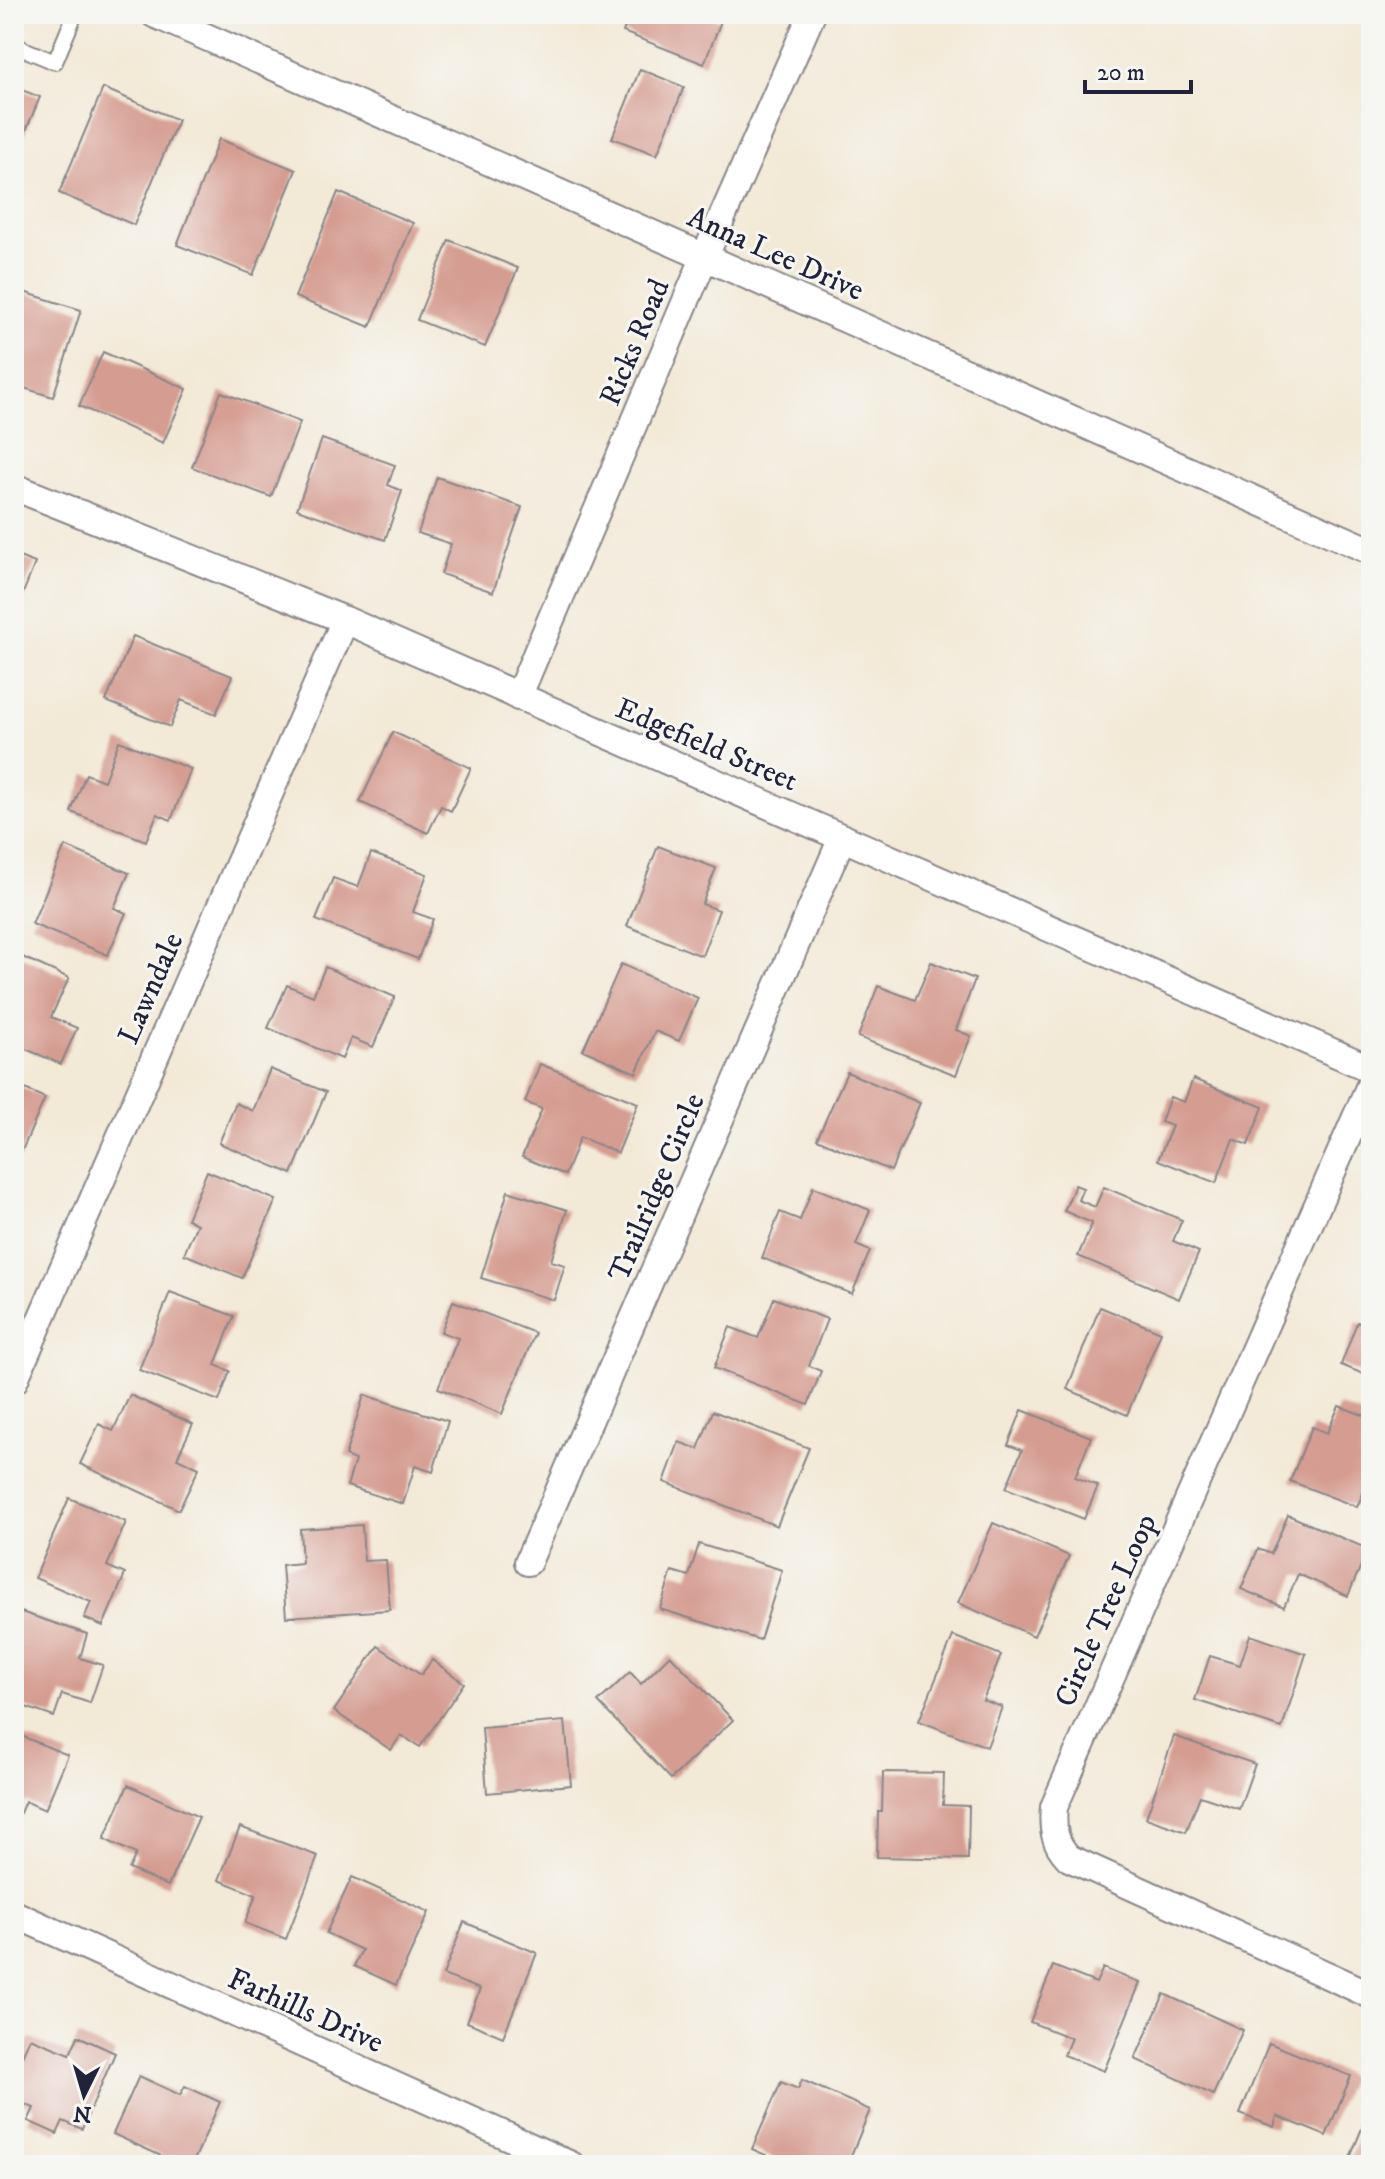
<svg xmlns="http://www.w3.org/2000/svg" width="1385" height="2179" font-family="'IM FELL DW Pica',serif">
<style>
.building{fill:#d59c91}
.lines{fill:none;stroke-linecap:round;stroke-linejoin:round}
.service-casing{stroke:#8a8689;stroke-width:18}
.minor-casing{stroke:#8a8689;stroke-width:30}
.service{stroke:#fff;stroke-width:14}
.minor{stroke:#fff;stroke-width:26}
.labels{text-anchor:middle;stroke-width:6;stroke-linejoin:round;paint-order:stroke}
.street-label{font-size:30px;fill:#22223b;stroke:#f6f6f2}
</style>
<rect width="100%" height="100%" fill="#f6f6f2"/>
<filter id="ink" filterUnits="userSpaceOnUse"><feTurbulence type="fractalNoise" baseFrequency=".0125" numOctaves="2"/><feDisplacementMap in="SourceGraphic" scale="16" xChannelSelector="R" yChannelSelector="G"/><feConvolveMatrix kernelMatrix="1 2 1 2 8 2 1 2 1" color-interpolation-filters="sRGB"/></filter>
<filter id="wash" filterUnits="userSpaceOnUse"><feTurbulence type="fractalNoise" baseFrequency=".006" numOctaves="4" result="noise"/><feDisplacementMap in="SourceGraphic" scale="32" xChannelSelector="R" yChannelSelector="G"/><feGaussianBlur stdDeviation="1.8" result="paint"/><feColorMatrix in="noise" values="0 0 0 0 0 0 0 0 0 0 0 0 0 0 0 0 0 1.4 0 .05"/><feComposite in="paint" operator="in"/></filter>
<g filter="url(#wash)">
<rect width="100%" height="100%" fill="#f3e9d7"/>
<g id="blocks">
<g class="building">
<polygon points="630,14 705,14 721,21 704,64 623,32"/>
<polygon points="640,69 684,87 657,155 612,138"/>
<polygon points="14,87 40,97 14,159"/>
<polygon points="103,88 178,120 134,225 59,193"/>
<polygon points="219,139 296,170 253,275 177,245"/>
<polygon points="338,192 413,223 370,327 295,297"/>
<polygon points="449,240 518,268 485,347 417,320"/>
<polygon points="14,289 81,310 53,397 14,385"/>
<polygon points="103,352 187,389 163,443 79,406"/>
<polygon points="221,392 300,422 271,497 192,467"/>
<polygon points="322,439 395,465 388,485 402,491 385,540 297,509"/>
<polygon points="437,477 522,507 493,592 441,574 451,544 418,533"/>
<polygon points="14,555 35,563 14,616"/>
<polygon points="133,636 232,676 216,714 181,700 170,727 106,701"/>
<polygon points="393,732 471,768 451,811 441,806 428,833 360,802"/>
<polygon points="119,741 191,769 171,820 157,814 146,841 71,812 86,774 104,781"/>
<polygon points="65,846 129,873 114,908 126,913 108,955 32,924"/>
<polygon points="658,846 716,868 702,904 719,910 702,956 627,926"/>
<polygon points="371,853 427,874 413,912 433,919 418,959 316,920 333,878 358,887"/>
<polygon points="18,955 69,978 51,1017 77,1028 61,1064 14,1044 14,964"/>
<polygon points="931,962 975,979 956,1030 971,1036 956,1075 858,1037 878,986 915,1000"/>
<polygon points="621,964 698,998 679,1041 655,1031 636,1073 583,1050"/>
<polygon points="325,967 395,997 373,1047 351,1038 342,1059 268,1028 287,985 313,996"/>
<polygon points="540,1064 638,1103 618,1153 580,1137 565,1175 522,1157 542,1109 525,1102"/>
<polygon points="270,1069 326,1092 292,1174 219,1143 236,1103 253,1111"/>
<polygon points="847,1072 920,1103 891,1171 817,1139"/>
<polygon points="1193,1079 1263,1107 1248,1145 1233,1139 1216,1183 1158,1160 1172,1126 1161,1122 1170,1097 1184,1102"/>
<polygon points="14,1084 45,1098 14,1169"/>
<polygon points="207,1171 276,1200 242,1278 184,1254 197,1224 187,1219"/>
<polygon points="1075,1185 1083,1188 1078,1200 1095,1207 1104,1187 1182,1220 1173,1241 1199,1252 1179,1299 1078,1256 1092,1223 1064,1211"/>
<polygon points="813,1187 870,1210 856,1245 870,1251 852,1294 762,1258 780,1212 800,1220"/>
<polygon points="508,1191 567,1210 551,1261 565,1265 554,1300 481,1278"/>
<polygon points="170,1292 234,1316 215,1365 230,1371 219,1401 139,1370"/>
<polygon points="774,1298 827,1319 809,1366 821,1371 808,1405 714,1368 730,1327 758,1338"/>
<polygon points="453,1301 535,1333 502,1414 438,1388 458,1338 441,1332"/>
<polygon points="1100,1307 1161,1332 1127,1415 1067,1389"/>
<polygon points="1357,1322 1371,1327 1371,1377 1341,1365"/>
<polygon points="130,1395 193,1424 177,1458 199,1468 179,1510 80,1464 99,1424 113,1431"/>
<polygon points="364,1395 448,1421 433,1472 415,1466 403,1504 347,1486 355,1460 345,1456"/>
<polygon points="1339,1406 1371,1418 1371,1475 1357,1507 1290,1481 1312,1427 1327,1433"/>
<polygon points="1022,1410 1091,1437 1075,1477 1098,1486 1084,1519 1006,1488 1022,1450 1008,1445"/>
<polygon points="713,1411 809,1448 777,1526 664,1482 679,1442 698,1449"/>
<polygon points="69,1498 126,1522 107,1566 125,1574 103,1626 84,1618 91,1602 35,1578"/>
<polygon points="1288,1515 1368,1549 1348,1596 1298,1574 1284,1607 1241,1589 1258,1549 1271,1554"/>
<polygon points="993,1523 1069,1556 1034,1636 958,1603"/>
<polygon points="362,1525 364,1561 386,1560 390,1610 286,1617 282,1565 302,1563 300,1529"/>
<polygon points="699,1544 782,1570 760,1640 660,1609 672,1571 689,1576"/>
<polygon points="15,1610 87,1634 80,1658 103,1665 90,1703 62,1694 54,1717 14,1703"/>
<polygon points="1250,1635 1306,1654 1282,1728 1195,1700 1210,1656 1240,1665"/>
<polygon points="953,1636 1001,1655 983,1700 1002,1707 987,1747 919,1721"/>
<polygon points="378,1646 421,1675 432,1660 464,1683 420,1747 401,1735 391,1750 334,1711"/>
<polygon points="670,1655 733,1720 671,1779 598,1702 630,1672 641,1684"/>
<polygon points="565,1721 571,1785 487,1793 482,1728"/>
<polygon points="14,1733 68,1755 45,1810 25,1801 17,1820 14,1819"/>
<polygon points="1174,1736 1255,1764 1239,1809 1200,1796 1186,1832 1146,1818"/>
<polygon points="883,1772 944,1773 943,1805 969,1806 968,1859 877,1857 878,1812 882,1812"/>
<polygon points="128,1785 199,1817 168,1886 129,1869 136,1854 104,1839"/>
<polygon points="240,1827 318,1856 286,1939 245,1923 256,1895 219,1880"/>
<polygon points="352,1877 429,1912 396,1985 354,1966 362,1950 326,1933"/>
<polygon points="464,1922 537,1953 503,2037 467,2022 480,1989 443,1975"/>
<polygon points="1053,1966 1096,1983 1103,1968 1140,1983 1104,2071 1064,2055 1071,2038 1030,2022"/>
<polygon points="1164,1994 1243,2030 1213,2095 1135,2059"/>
<polygon points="78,2036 115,2053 82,2129 63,2121 57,2134 28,2121 34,2108 14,2100 14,2074 30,2038 70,2054"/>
<polygon points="1269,2043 1351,2076 1326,2136 1277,2116 1274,2127 1240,2114"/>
<polygon points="139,2076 180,2095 185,2086 220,2102 192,2165 181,2165 113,2134"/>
<polygon points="802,2080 870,2110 847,2165 824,2165 814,2161 812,2165 788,2165 752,2149 781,2082 798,2089"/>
<polygon points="1371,2106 1371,2165 1347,2165"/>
</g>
</g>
</g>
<g filter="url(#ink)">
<use href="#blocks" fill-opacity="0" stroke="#8a8689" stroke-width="2"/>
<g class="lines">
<g class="service-casing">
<polyline id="service" points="14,45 55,62 75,14"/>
</g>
<g class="minor-casing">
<g id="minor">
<polyline points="154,14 1371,551"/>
<polyline points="14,487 345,620 1371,1069"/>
<polyline points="518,697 705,256 812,14"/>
<path d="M1371,1083L1054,1807C1052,1828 1054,1843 1069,1858L1371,1995"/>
<polyline points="14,1381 345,620"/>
<polyline points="528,1562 842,838"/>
<polyline points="14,1914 571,2165"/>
</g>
</g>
<use href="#service" class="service"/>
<use href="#minor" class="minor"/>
</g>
</g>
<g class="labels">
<g class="street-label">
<text transform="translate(776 253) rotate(24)" y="10">Anna Lee Drive</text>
<text transform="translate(634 342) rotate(-67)" y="10">Ricks Road</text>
<text transform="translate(707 744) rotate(23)" y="10">Edgefield Street</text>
<text transform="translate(150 988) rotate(-66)" y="10">Lawndale</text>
<text transform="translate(656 1187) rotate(-67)" y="10">Trailridge Circle</text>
<text transform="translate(1105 1610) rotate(-66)" y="10">Circle Tree Loop</text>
<text transform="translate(306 2010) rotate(24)" y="10">Farhills Drive</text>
</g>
</g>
<rect width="1385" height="2179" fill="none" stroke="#f6f6f2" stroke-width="48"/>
<g transform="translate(84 2095) rotate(185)" stroke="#f6f6f2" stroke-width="6" paint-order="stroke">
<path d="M0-6L14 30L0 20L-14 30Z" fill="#22223b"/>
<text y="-12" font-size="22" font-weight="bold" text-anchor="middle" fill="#22223b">N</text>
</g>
<path d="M1085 80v12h106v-12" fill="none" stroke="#22223b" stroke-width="4"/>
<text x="1097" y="80" font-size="24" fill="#22223b" stroke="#f6f6f2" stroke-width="6" paint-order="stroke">20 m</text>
</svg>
